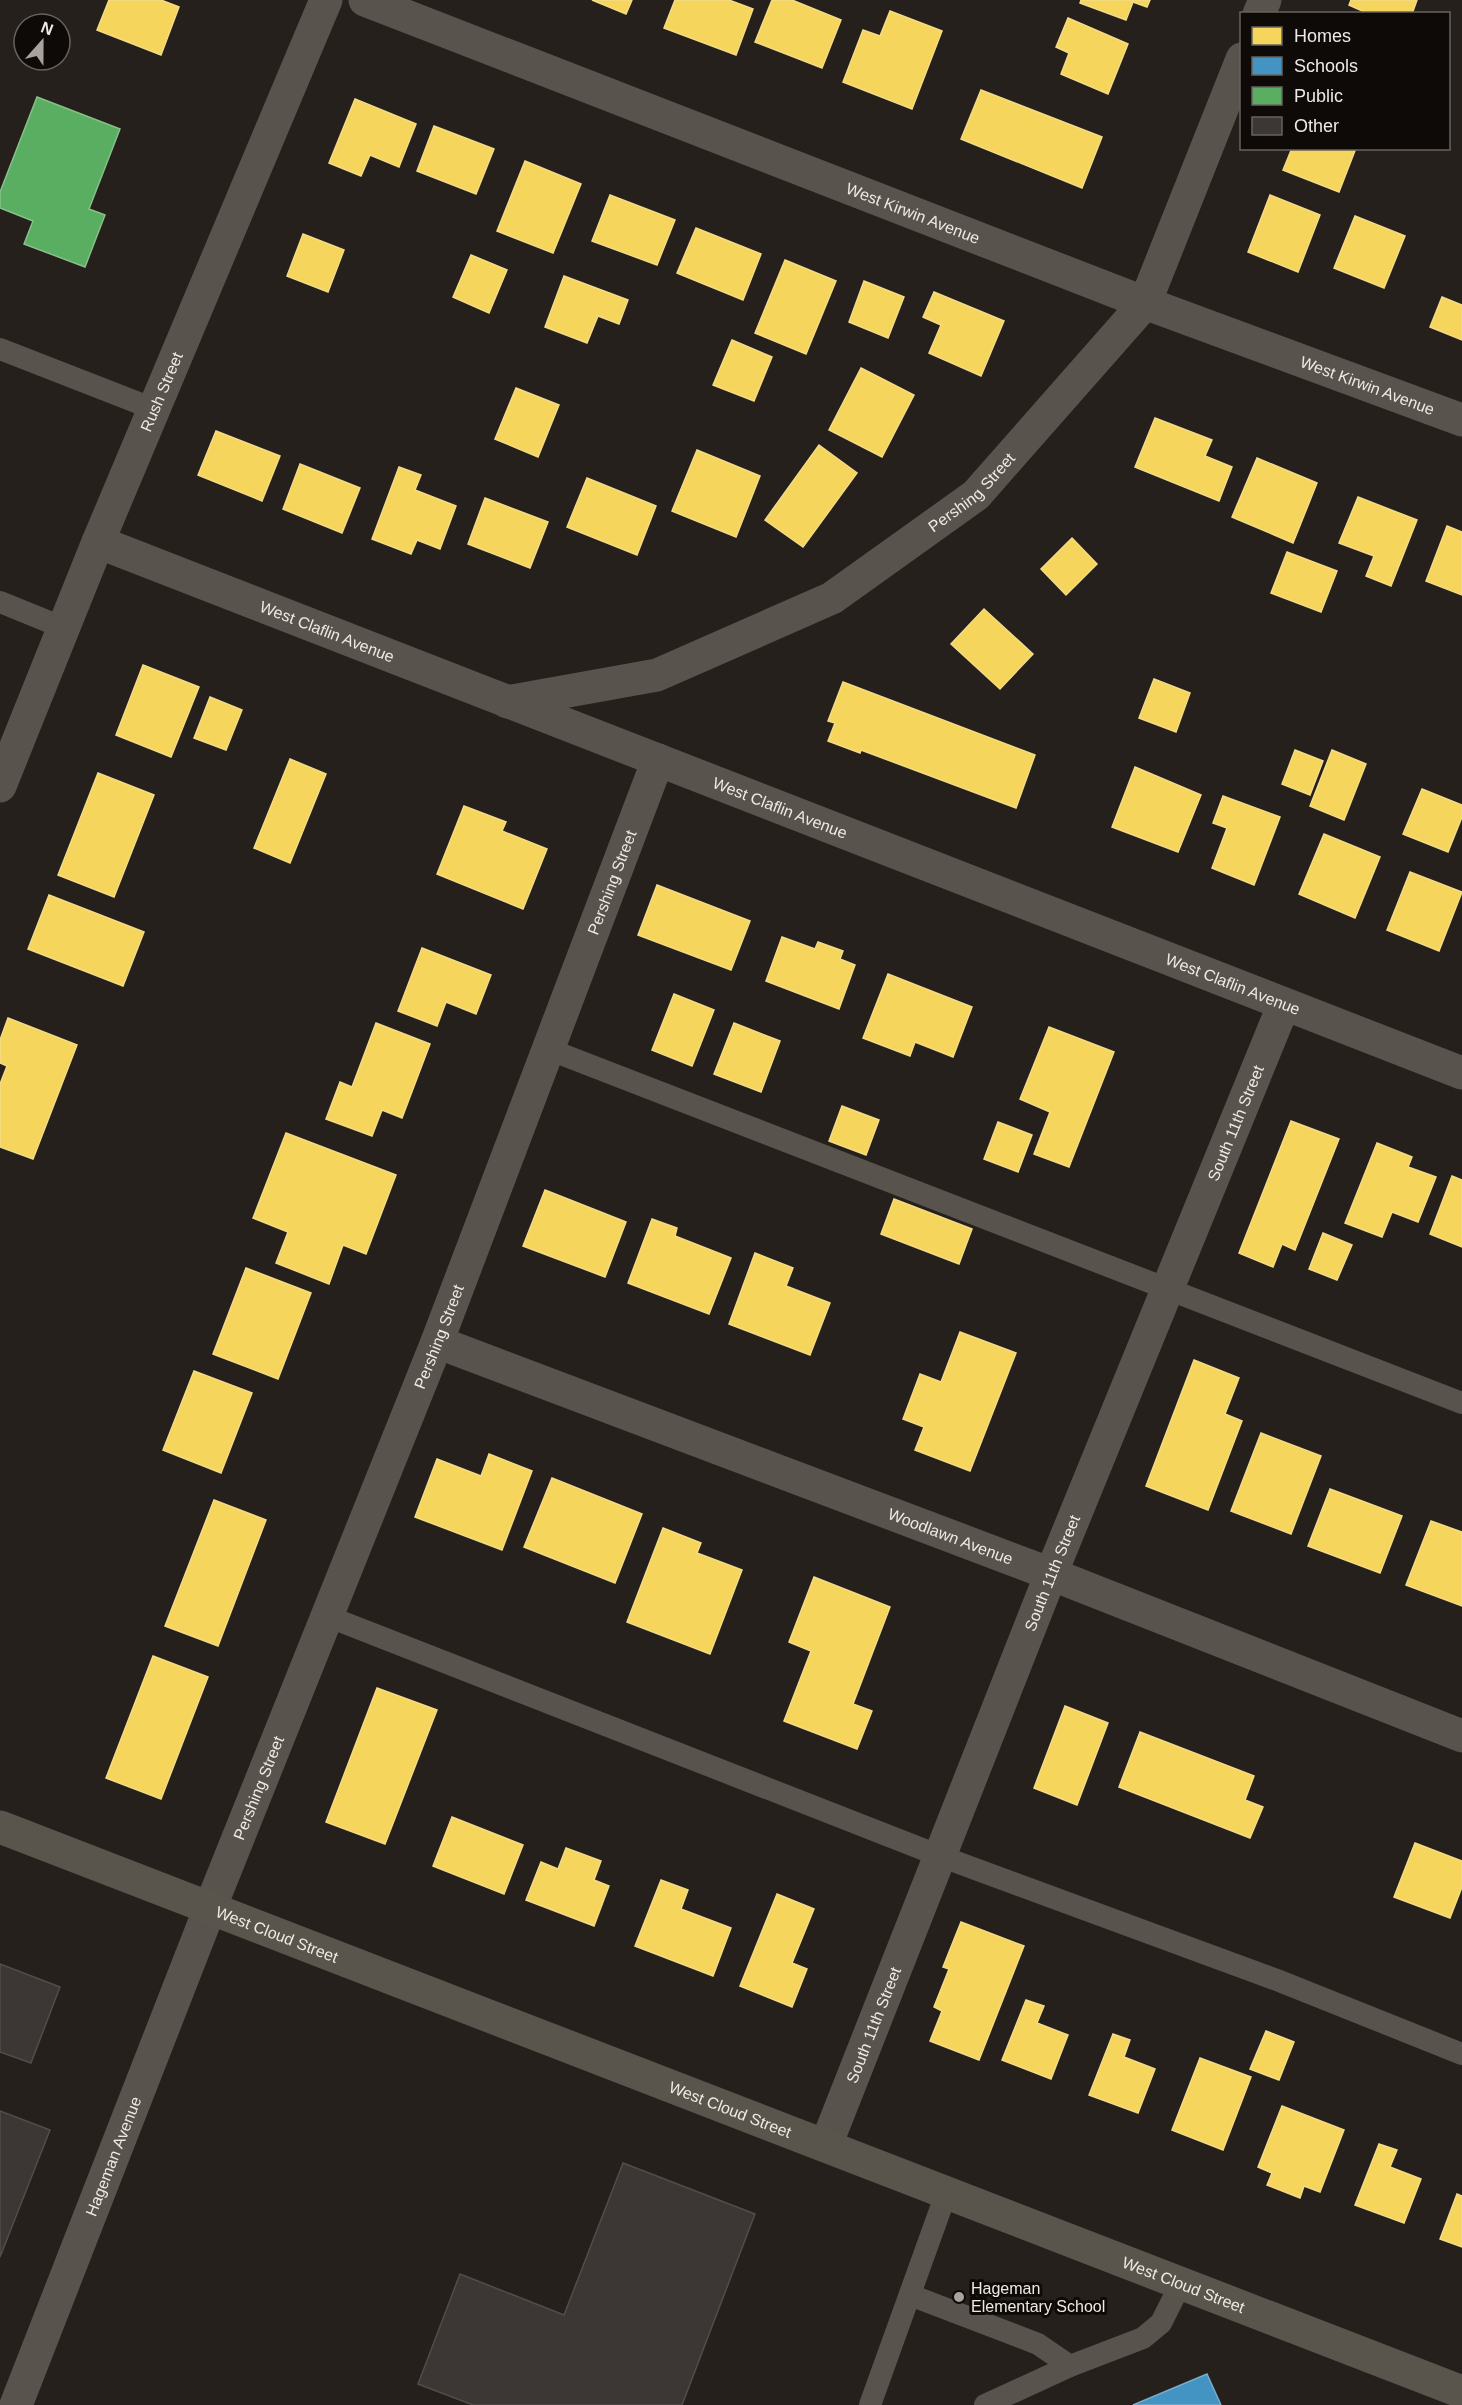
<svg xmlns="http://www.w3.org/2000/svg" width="1462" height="2405" font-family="Helvetica,sans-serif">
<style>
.homes{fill:#f6d55c;stroke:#f4db85;stroke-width:1.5}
.schools{fill:#4393c3;stroke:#77adcd;stroke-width:1.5}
.public{fill:#5aae61;stroke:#87c088;stroke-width:1.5}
.building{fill:#3c3734;stroke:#514d49;stroke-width:1.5}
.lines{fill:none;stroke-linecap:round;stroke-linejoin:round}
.lane{stroke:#58534c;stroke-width:22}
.street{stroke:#58534c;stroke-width:33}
.secondary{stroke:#5a554c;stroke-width:33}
.poi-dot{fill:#a8a39e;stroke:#0e0a07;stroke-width:2}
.labels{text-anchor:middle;stroke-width:6;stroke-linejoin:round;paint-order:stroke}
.street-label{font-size:16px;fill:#efe9e4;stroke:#0e0a07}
.poi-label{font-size:16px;fill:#efe9e4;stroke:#0e0a07;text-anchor:start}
</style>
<rect width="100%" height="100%" fill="#25201c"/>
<g class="homes">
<polygon points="109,0 161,0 179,7 161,55 97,30"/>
<polygon points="592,0 632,0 626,14"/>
<polygon points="675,0 729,0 753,9 736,55 664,28"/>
<polygon points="772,0 792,0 841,20 822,68 755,42"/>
<polygon points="1081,0 1150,0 1147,7 1133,2 1126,20 1080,3"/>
<polygon points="1351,0 1417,0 1412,14 1369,14 1349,5"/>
<polygon points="890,11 942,31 912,109 843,82 863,30 880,36"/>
<polygon points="1068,18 1128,44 1108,94 1061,74 1069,53 1056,47"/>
<polygon points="981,90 1102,137 1082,188 961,139"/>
<polygon points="355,99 416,124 399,167 370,155 361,176 329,163"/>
<polygon points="434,126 494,149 476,194 417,171"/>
<polygon points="1292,148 1356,148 1339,192 1283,170"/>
<polygon points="525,161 581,184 553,253 497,231"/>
<polygon points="610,195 675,220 657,265 592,241"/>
<polygon points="1270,195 1320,215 1298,272 1248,252"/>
<polygon points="1355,216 1405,236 1384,288 1334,268"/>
<polygon points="696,228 761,254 743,300 677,273"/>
<polygon points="303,234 344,250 328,292 287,276"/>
<polygon points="471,255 507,270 489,313 453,297"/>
<polygon points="785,260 836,281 806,354 755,333"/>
<polygon points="564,276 628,300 619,324 598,316 587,343 545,327"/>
<polygon points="864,281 904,297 888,338 849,322"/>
<polygon points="934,292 1004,321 981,376 929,353 941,325 923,317"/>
<polygon points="1442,297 1462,305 1462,340 1430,327"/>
<polygon points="732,340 772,357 754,401 713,385"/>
<polygon points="861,368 914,395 882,457 829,430"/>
<polygon points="516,388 559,405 538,457 495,439"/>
<polygon points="1155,418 1212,440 1205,456 1232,467 1219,501 1135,467"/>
<polygon points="216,431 280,456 262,501 198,475"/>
<polygon points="819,445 857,473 803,547 765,520"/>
<polygon points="697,450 760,476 736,537 672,511"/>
<polygon points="1257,458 1317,483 1293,543 1232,517"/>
<polygon points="300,464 360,488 342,533 283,509"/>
<polygon points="399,467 421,475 415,490 456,506 440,549 417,540 411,554 372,539"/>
<polygon points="587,478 656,506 637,555 567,527"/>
<polygon points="1358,497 1417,520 1391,586 1366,576 1374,556 1339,543"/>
<polygon points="485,498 548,522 530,568 468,544"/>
<polygon points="1447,526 1462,532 1462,595 1426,581"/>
<polygon points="1072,538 1097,564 1066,595 1041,569"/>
<polygon points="1287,552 1337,571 1321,612 1271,593"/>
<polygon points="984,609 1033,654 1000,689 951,644"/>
<polygon points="143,665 199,687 171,757 116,735"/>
<polygon points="1154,679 1190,693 1176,732 1139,718"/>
<polygon points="843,682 1035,755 1016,808 861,750 860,753 828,741 835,723 828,721"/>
<polygon points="210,697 242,710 226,750 194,738"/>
<polygon points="1295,750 1323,761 1310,795 1282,784"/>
<polygon points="1332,750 1366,764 1344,820 1310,806"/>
<polygon points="290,759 326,774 290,863 254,848"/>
<polygon points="1135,767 1201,795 1178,852 1112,827"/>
<polygon points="98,773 154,795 114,897 58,875"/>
<polygon points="1422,789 1462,805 1462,817 1448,852 1403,834"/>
<polygon points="1223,796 1280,817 1254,885 1212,868 1227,828 1213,823"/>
<polygon points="464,806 506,822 502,831 547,849 523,909 437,874"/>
<polygon points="1324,834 1380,857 1355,918 1299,894"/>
<polygon points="1410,872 1462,892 1439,951 1387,930"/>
<polygon points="657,885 750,921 731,970 638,935"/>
<polygon points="49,895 144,932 123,986 28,949"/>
<polygon points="782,937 815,949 818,942 843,951 840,959 855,965 839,1009 766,981"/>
<polygon points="422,948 491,975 476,1014 446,1002 437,1026 398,1011"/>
<polygon points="888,974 972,1007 953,1057 915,1042 910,1056 863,1038"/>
<polygon points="674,994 714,1010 692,1066 652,1050"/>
<polygon points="8,1018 77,1045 33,1159 0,1147 0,1084 7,1066 0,1063 0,1040"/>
<polygon points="376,1023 430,1044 402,1118 382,1110 372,1136 326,1119 340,1082 352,1087"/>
<polygon points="734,1023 780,1041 761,1092 714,1074"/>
<polygon points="1049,1027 1114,1052 1069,1167 1034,1154 1050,1112 1020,1099"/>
<polygon points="842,1106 879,1120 866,1155 829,1141"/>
<polygon points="1291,1121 1339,1139 1295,1250 1282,1244 1273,1267 1239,1253"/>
<polygon points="998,1122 1032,1135 1018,1172 984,1159"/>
<polygon points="286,1133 396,1175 366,1254 343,1245 329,1284 276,1263 288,1232 253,1218"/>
<polygon points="1377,1143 1412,1157 1408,1167 1436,1177 1418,1222 1392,1212 1382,1237 1345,1223"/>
<polygon points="1452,1176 1462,1180 1462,1247 1430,1234"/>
<polygon points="545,1190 626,1222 605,1277 523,1246"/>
<polygon points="894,1199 972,1229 959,1264 881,1234"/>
<polygon points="652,1219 677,1228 675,1236 731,1258 709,1314 628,1283"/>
<polygon points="1323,1233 1352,1245 1337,1280 1309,1269"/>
<polygon points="755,1253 793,1268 786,1286 830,1303 810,1355 729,1324"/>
<polygon points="246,1268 311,1293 278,1379 213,1354"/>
<polygon points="960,1332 1016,1353 970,1471 915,1450 924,1427 903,1419 920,1374 941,1382"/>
<polygon points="1194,1360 1239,1378 1225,1414 1242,1421 1208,1510 1146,1486"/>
<polygon points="194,1371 252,1393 221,1473 163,1450"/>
<polygon points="1261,1433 1321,1456 1291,1534 1231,1511"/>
<polygon points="489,1454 532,1471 502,1550 415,1517 437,1459 481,1476"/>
<polygon points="552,1478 642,1514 615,1583 524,1547"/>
<polygon points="1330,1489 1402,1516 1380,1573 1308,1546"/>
<polygon points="214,1500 266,1520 218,1646 165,1626"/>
<polygon points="1431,1521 1462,1532 1462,1606 1406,1585"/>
<polygon points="663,1528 701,1543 697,1553 742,1570 710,1654 627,1622"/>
<polygon points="814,1577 890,1607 853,1704 872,1711 857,1749 784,1721 811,1651 789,1642"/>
<polygon points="153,1656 208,1677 161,1799 106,1778"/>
<polygon points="377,1688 437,1710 385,1844 326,1822"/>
<polygon points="1065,1706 1108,1723 1077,1805 1034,1788"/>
<polygon points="1140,1732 1254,1776 1245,1800 1263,1807 1250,1838 1119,1787"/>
<polygon points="452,1817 523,1845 504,1894 433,1866"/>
<polygon points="1415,1843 1462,1861 1462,1887 1450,1918 1394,1897"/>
<polygon points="566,1848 601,1861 594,1880 609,1886 594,1926 526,1900 541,1862 558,1869"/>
<polygon points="661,1880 688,1890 681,1909 731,1928 713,1976 635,1946"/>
<polygon points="777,1894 814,1909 792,1963 807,1969 792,2007 740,1986"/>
<polygon points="961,1922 1024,1946 979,2060 930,2041 942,2011 934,2007 949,1969 943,1967"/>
<polygon points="1026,2000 1044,2006 1037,2023 1068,2035 1051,2079 1002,2060"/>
<polygon points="1266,2031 1294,2042 1279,2080 1250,2069"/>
<polygon points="1113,2034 1130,2040 1124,2057 1155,2069 1138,2113 1089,2095"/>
<polygon points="1200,2058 1251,2077 1223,2150 1172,2130"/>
<polygon points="1282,2106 1344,2130 1320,2192 1304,2186 1300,2198 1267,2185 1272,2173 1258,2167"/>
<polygon points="1379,2144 1397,2150 1390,2167 1421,2179 1404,2223 1355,2205"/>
<polygon points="1457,2194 1462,2196 1462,2247 1440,2239"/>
</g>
<polygon class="schools" points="1207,2374 1221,2405 1133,2405"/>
<polygon class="public" points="37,97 120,129 89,209 105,215 85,267 24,244 33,221 0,208 0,192"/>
<g class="building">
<polygon points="0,1964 60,1987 31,2063 0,2052"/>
<polygon points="0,2111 50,2130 0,2257"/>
<polygon points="623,2163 755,2214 682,2405 473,2405 418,2384 460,2274 564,2315"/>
</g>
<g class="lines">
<g class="lane">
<polyline points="0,349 154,409"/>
<polyline points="0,602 64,628"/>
<polyline points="548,1049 1462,1403"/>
<polyline points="327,1616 940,1856 1277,1980 1462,2054"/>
<polyline points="910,2295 1038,2344 1070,2366 985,2405"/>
<polyline points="1070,2366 1143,2338 1161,2323 1181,2283"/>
<polyline points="870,2405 947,2191"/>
</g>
<g class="street">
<path id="s1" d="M365,0L1145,303L1462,420"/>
<polyline points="1259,14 1265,0"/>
<path id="s2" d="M98,542L1462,1073"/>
<path id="s3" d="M507,702L657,675L832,598L976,495L1145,303L1242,59"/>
<path id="s4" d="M0,786L98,542L326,0"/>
<path id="s5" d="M437,1342L1051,1574L1462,1736"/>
<path id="s6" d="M826,2145L1051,1574L1284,1004"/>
<path id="s7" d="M16,2405L210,1908L437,1342L658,760"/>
</g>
<path class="secondary" id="s8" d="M0,1827L1462,2392"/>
</g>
<circle class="poi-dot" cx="959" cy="2297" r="6"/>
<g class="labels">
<g class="street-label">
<text dy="6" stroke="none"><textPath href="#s1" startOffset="588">West Kirwin Avenue</textPath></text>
<text dy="6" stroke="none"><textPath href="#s1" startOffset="1074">West Kirwin Avenue</textPath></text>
<text dy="6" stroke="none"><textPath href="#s4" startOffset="426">Rush Street</textPath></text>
<text dy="6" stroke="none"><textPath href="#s3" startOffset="519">Pershing Street</textPath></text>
<text dy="6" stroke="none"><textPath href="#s2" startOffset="246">West Claflin Avenue</textPath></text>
<text dy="6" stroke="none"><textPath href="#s2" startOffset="732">West Claflin Avenue</textPath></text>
<text dy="6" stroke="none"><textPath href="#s7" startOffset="1635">Pershing Street</textPath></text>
<text dy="6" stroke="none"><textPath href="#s2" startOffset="1218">West Claflin Avenue</textPath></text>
<text dy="6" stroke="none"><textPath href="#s6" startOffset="1101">South 11th Street</textPath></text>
<text dy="6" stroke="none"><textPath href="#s7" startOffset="1149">Pershing Street</textPath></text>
<text dy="6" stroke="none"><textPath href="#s5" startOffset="549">Woodlawn Avenue</textPath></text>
<text dy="6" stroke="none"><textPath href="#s6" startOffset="615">South 11th Street</textPath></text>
<text dy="6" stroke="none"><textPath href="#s7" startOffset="663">Pershing Street</textPath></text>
<text dy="6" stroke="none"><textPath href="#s8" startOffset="297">West Cloud Street</textPath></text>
<text dy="6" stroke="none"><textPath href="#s6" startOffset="129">South 11th Street</textPath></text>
<text dy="6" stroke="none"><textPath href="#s8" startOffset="783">West Cloud Street</textPath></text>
<text dy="6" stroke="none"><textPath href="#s7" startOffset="267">Hageman Avenue</textPath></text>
<text dy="6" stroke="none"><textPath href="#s8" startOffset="1269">West Cloud Street</textPath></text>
</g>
<g class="poi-label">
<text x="971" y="2294">Hageman<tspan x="971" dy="18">Elementary School</tspan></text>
</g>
</g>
<rect x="1240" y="12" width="210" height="138" fill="#0e0a07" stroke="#68635f" stroke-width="1.5"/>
<rect x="1252" y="27" width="30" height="18" fill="#f6d55c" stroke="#68635f" stroke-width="1.5"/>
<text x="1294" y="42" font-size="18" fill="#efe9e4">Homes</text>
<rect x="1252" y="57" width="30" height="18" fill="#4393c3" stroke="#68635f" stroke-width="1.5"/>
<text x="1294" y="72" font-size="18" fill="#efe9e4">Schools</text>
<rect x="1252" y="87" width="30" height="18" fill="#5aae61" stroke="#68635f" stroke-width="1.5"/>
<text x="1294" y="102" font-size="18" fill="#efe9e4">Public</text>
<rect x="1252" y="117" width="30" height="18" fill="#3c3734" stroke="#68635f" stroke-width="1.5"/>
<text x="1294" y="132" font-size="18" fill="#efe9e4">Other</text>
<g transform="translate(42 42) rotate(21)"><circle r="28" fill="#0e0a07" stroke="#68635f" stroke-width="1.5"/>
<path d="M0-4.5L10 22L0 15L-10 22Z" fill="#a8a39e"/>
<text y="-9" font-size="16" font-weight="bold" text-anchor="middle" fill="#efe9e4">N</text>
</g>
</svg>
